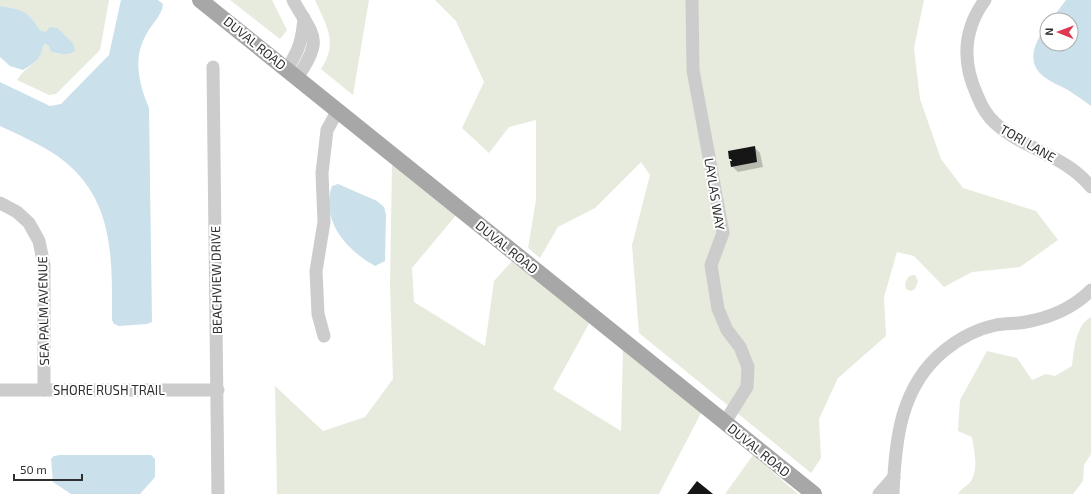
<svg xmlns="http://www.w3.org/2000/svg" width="1091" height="494" font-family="'Exo 2',sans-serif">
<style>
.green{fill:#e6ebdd}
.water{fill:#cae0ea}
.shadow{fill:#0003}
.building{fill:#161616}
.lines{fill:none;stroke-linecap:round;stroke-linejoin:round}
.minor{stroke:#ccc;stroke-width:13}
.major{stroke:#a7a7a7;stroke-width:16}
.labels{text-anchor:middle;stroke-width:4;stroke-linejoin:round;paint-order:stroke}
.street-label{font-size:13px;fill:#2f2f2f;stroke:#fff}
</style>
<rect width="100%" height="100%" fill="#fff"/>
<g class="green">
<path d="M0,0H109L100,50L56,94L49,95L17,80C27,64 40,65 43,46L47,44L49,46L50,51L59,54L46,32L40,30C28,11 21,10 0,6Z"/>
<polygon points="230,0 272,0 287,30 280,39"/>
<path d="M315,0H369L353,95L321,69C339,43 326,25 315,0Z"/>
<polygon points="435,0 924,0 914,48 920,99 941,159 963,188 1036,211 1058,240 1020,267 972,272 944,287 914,256 897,252 884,297 886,336 838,378 819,419 821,458 811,473 639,333 632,245 650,175 641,162 595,208 558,227 540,258 528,248 536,200 536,120 509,127 489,153 462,128 484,82 456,21"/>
<polygon points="392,164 457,214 412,268 414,302 485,346 494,281 512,261 590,322 553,389 621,431 623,346 701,413 659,494 277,494 275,386 323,431 365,417 393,379 390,286"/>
<polygon points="912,275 915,275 918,281 915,289 911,291 906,289 905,284 908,277"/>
<path d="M1091,317V454L1084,465L1083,481L1073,494H958C961,488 968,486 971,481C979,467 974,452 972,437L958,431L960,400L987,351L1017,358L1032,380L1046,374L1055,376L1072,366C1074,350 1075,326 1091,317Z"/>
<polygon points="753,455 798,494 725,494"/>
</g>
<g class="water">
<path d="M121,0H158L163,4C162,15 152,24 147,33C132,58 139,84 149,108L152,322L147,324L119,326L114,324L112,320C112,261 115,202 64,161C45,146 21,136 0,126V82L50,106L61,104L109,55Z"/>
<path d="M1066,0H1091V106C1084,101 1076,95 1068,90C1063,87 1057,85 1052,82C1024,67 1032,46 1047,25V44H1071V20H1051Z"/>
<path d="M0,6C23,10 27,10 40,30L46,32L50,27L57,28L73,43L75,51C68,56 58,54 50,51L49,46L46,44L43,46C41,60 34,63 23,70L10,66L0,57Z"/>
<path d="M338,184L377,201L384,207L386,215L385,261L375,266C346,250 320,220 332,186Z"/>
<polygon points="60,455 151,455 155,459 155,477 140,494 71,494 53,482 51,459 54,456"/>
</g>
<polygon class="shadow" points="754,147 760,153 763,167 738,172 732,166 733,161 730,158"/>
<g class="building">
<polygon points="755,146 757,162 731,167 730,161 732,161 731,159 729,159 728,151"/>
<polygon points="697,481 713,494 687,494"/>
</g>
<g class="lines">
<g class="minor">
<path d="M293,0C314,38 324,37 297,78"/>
<polyline points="692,0 693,70 723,233 711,265 718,309 727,330 740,347 748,367 747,387 725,422"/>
<path d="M985,0C963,30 962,62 977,95C981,105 987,116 995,123C1023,149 1065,155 1091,187"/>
<polyline points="213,67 218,494"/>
<path d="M287,69C299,50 302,41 304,18"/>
<polyline points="0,203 17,212 29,223 39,241 44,265 44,390"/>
<polyline points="324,336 318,314 316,271 324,222 322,173 327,130 338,110"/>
<polyline points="0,390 218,390"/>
<polyline points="879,494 894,477"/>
<path d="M893,494C895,441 900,386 945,350C960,338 977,329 996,325C1009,323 1023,324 1035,320C1056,315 1076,305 1091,290"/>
</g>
<polyline class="major" points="200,0 814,494"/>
</g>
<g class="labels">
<g class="street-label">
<text transform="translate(255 43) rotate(39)" y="5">DUVAL ROAD</text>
<text transform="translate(1028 143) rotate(30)" y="5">TORI LANE</text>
<text transform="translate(715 194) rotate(81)" y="5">LAYLAS WAY</text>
<text transform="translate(507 247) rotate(39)" y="5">DUVAL ROAD</text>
<text transform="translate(216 280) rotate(-91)" y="5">BEACHVIEW DRIVE</text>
<text transform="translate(43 311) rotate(-91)" y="5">SEA PALM AVENUE</text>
<text x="109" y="395">SHORE RUSH TRAIL</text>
<text transform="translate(759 450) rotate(39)" y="5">DUVAL ROAD</text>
</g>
</g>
<g transform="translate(1059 32) rotate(271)"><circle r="19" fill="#ffffff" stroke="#acacac"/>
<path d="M0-3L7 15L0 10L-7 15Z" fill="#dd3953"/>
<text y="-6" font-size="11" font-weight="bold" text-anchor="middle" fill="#2f2f2f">N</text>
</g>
<path d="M14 474v6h68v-6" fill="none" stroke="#2f2f2f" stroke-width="2"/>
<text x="20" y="474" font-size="12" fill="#2f2f2f" stroke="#ffffff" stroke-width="3" paint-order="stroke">50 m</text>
</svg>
